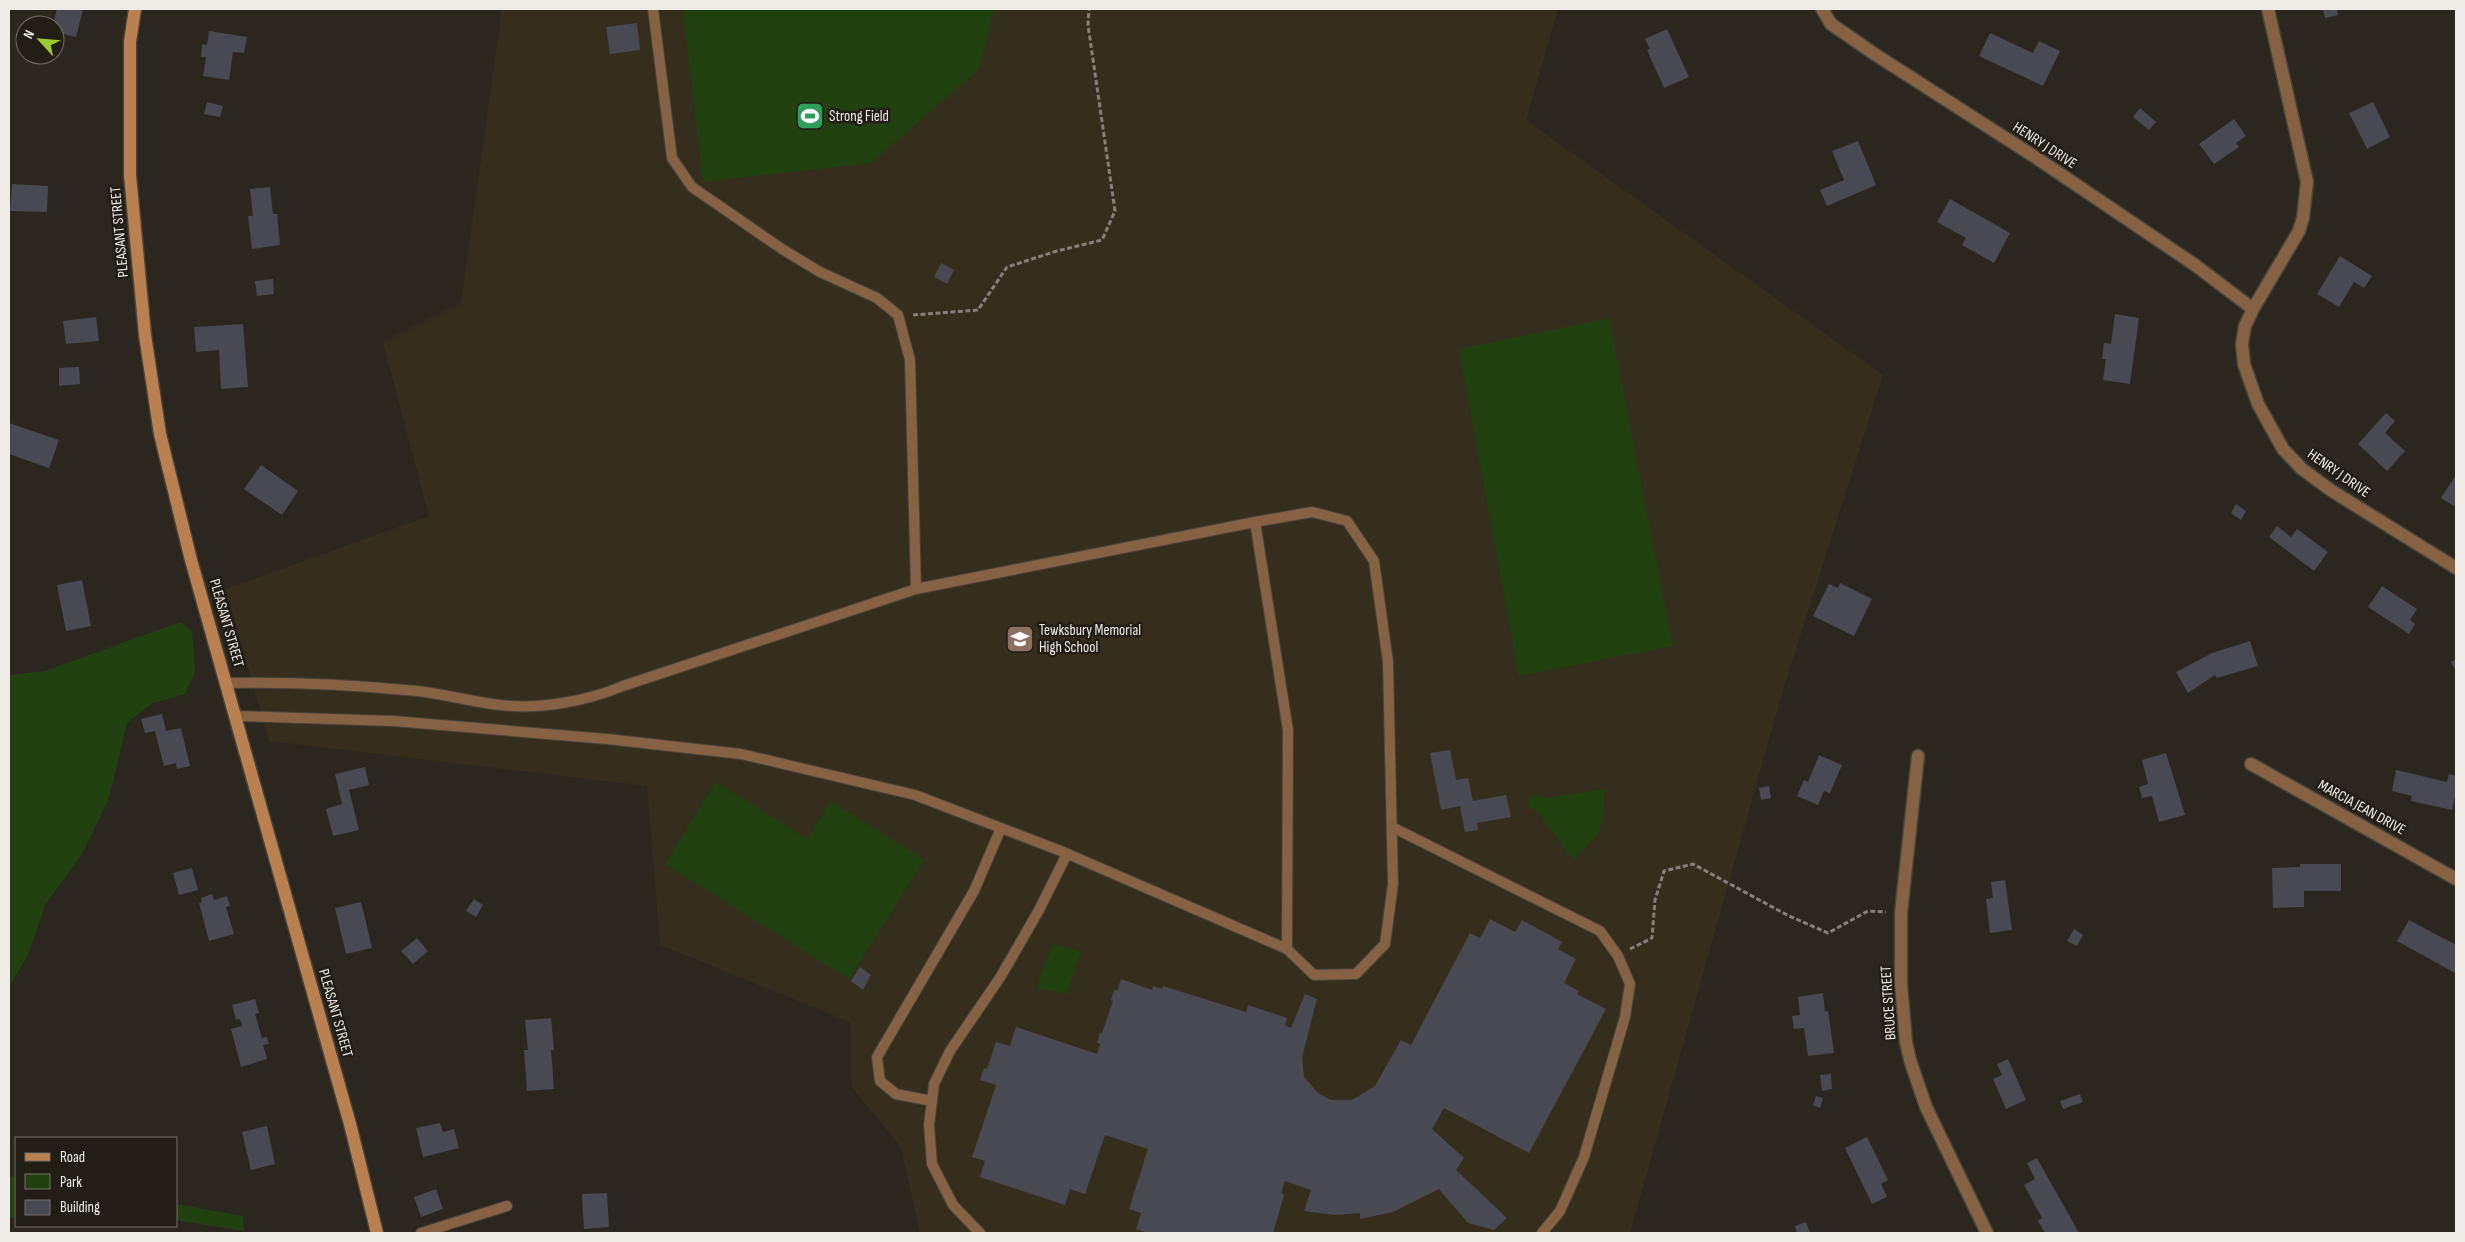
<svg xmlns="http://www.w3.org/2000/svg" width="2465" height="1242" font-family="'Sofia Sans Condensed',sans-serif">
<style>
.education{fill:#362e1d}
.green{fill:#224111}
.building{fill:#484952}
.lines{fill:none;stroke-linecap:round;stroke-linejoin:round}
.service-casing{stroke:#46433b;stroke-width:12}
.minor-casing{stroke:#46433b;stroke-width:15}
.secondary-casing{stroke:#46433b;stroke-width:15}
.path{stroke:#85817a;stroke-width:3;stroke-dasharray:5 2.5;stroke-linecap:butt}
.service{stroke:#866143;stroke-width:10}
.minor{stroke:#866143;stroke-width:12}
.secondary{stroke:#bb804f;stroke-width:12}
.labels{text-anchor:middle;stroke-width:5;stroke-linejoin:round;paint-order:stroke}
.poi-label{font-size:15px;fill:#efece7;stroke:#221e16;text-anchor:start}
.street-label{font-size:15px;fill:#efece7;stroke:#221e16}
</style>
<rect width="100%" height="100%" fill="#2b271f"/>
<polygon class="education" points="502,9 1558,9 1526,120 1883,375 1783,690 1630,1233 920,1233 901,1147 851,1086 850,1022 660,945 647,786 269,741 226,589 429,516 383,342 461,303"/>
<g class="green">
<polygon points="683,9 994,9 979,69 871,163 703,182"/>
<polygon points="1609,318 1673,646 1519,676 1459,349"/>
<polygon points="180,622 192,631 195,672 185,694 153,703 127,723 109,798 82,854 45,905 28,955 9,987 9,675 45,671"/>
<polygon points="716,782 807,839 831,801 924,860 849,979 665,864"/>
<path d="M1604,789C1604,831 1603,831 1573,860L1537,811L1527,806L1532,794L1545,798Z"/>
<polygon points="1053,944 1081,952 1067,994 1036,988"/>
<polygon points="9,1176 16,1177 16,1216 9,1219"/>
<polygon points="176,1204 243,1216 244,1231 176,1220"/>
</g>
<g class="building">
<polygon points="57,9 83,9 76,37 55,32 53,25"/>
<polygon points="2323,9 2337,9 2338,15 2325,18"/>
<polygon points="637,23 640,50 610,54 606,27"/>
<polygon points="1667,29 1689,77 1664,88 1647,50 1650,49 1645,39"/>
<polygon points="209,31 247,37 244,53 233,52 229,80 203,76 206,57 201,57 202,44 207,45"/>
<polygon points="1990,33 2033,53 2039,41 2060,51 2043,86 1979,56"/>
<polygon points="207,102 223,106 220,117 204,114"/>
<polygon points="2373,102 2390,137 2367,149 2349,113"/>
<polygon points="2140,108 2156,122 2149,130 2133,117"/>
<polygon points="2234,119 2246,136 2236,143 2239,147 2214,164 2199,144"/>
<polygon points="1858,141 1876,185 1827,206 1820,190 1844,180 1832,151"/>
<polygon points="12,184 48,186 47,212 10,211"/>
<polygon points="270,187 273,214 277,214 280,245 252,249 248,216 253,216 250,189"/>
<polygon points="1950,199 2010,233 1994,263 1962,245 1966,238 1937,222"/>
<polygon points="2340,256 2372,276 2364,288 2354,282 2339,307 2317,294"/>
<polygon points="941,263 954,270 947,284 934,277"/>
<polygon points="273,279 274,294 257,296 255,281"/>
<polygon points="2115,314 2139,318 2130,384 2103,380 2106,359 2102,359 2104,343 2111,344"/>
<polygon points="96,317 99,341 66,344 63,321"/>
<polygon points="243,324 248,387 221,389 219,350 196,352 194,327"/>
<polygon points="79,367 80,384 59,386 59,368"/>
<polygon points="2386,413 2395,421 2385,433 2405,451 2387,471 2358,444"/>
<polygon points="9,423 59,440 49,468 9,454"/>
<polygon points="261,465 298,491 282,515 244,489"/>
<polygon points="2456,475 2456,507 2441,498"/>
<polygon points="2236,504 2246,511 2241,520 2231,513"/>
<polygon points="2277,526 2291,537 2297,529 2328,552 2314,571 2269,537"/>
<polygon points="82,580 91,626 66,631 57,585"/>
<polygon points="1840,583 1872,599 1854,636 1813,616 1829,584 1838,588"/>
<polygon points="2382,586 2417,609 2410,620 2415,624 2409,634 2368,607"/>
<polygon points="2250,641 2258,666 2217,678 2215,675 2188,693 2176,672 2212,653"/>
<polygon points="2456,659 2456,671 2451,662"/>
<polygon points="162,714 166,731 181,728 190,766 177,769 176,763 164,766 155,731 145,733 141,719"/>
<polygon points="1450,750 1456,780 1468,778 1473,801 1506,795 1511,817 1477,823 1478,830 1465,832 1460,806 1441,810 1430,753"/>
<polygon points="2166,753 2185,815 2159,822 2152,796 2142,798 2139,787 2148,784 2142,760"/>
<polygon points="1819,755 1842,765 1830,793 1824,791 1818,805 1797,796 1804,780 1808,782"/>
<polygon points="365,767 369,785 349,790 359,830 333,836 326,809 342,804 335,774"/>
<polygon points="2396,770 2447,782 2449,774 2456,776 2456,791 2452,810 2411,801 2412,796 2392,791"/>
<polygon points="1769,786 1771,798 1761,800 1759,788"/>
<polygon points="2300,864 2341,864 2341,891 2304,891 2304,907 2273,908 2272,868 2300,867"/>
<polygon points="192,868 198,890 179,895 173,873"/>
<polygon points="2005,880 2012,930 1990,933 1986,899 1993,898 1991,882"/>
<polygon points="212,894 214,900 227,896 230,906 226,907 234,934 209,941 199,903 202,902 201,898"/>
<polygon points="474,899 483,905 476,917 466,911"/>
<polygon points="361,902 372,948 346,954 335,908"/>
<polygon points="1490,919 1515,932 1522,920 1562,942 1558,949 1576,959 1564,983 1579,991 1577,994 1606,1009 1529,1153 1444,1108 1432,1129 1464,1158 1456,1170 1507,1218 1494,1230 1468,1223 1439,1189 1393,1212 1360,1219 1360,1213 1335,1215 1304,1211 1311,1190 1285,1181 1281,1193 1284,1195 1273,1233 1148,1233 1136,1229 1141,1213 1129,1209 1148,1149 1105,1135 1085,1194 1070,1189 1065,1205 980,1177 985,1161 972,1157 996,1085 980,1080 984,1068 987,1069 996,1042 1010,1046 1016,1027 1097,1054 1100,1044 1097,1043 1100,1032 1102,1033 1113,1001 1111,1000 1114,990 1117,991 1121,979 1152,990 1153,986 1162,989 1163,986 1246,1012 1248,1005 1287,1018 1285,1025 1291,1028 1305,994 1317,999 1302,1058 1304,1077 1318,1093 1331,1100 1352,1100 1375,1086 1401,1040 1411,1045 1470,933 1480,938"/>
<polygon points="2409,920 2456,945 2455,973 2397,941"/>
<polygon points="2074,929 2083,935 2077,946 2067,941"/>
<polygon points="417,938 428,951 413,964 401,951"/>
<polygon points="860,967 871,975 863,990 851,981"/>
<polygon points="1823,993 1825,1012 1828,1011 1834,1053 1808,1056 1804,1028 1794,1029 1792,1016 1800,1015 1798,997"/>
<polygon points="255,999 259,1013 255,1014 262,1038 267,1037 269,1044 263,1045 267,1059 241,1067 231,1029 242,1026 240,1019 236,1020 232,1005"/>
<polygon points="551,1018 554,1050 551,1050 554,1089 527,1091 524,1050 528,1050 525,1020"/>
<polygon points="2008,1059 2026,1100 2006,1109 1993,1079 2002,1075 1997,1064"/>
<polygon points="1831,1074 1832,1089 1822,1091 1820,1075"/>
<polygon points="2080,1094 2083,1102 2063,1109 2060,1101"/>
<polygon points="1816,1096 1823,1098 1820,1108 1813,1105"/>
<polygon points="440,1123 443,1132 454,1129 459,1148 423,1157 416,1128"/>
<polygon points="267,1126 275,1164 251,1170 242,1132"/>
<polygon points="1867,1137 1888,1180 1881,1184 1887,1197 1872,1204 1845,1148"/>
<polygon points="2037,1158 2079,1233 2045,1233 2038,1221 2042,1218 2024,1185 2035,1179 2027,1163"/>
<polygon points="436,1189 443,1209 421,1217 414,1197"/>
<polygon points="607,1193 609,1227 584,1229 582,1194"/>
<polygon points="1806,1222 1810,1233 1797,1233 1795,1226"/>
</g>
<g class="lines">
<g class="service-casing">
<g id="service">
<polyline points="653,9 672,158 692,187 782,249 820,272 877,298 898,315 910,360 916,589"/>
<polyline points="1255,522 1312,512 1347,521 1374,561 1388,662 1393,884 1385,944 1356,974 1314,975 1287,949"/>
<path d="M227,683C290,682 354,685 417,691C445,694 472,702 500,705C539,710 587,701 623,686L916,589L1255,522L1288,730L1287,949L1061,851L915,795L741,754L607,739L393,721L237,716"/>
<polyline points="1392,827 1600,931 1618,956 1630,984 1625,1017 1584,1157 1560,1211 1542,1233"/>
<polyline points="932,1101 896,1094 880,1081 877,1057 974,891 1001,828"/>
<polyline points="421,1233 507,1206"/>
<polyline points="980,1233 953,1205 932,1164 929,1125 934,1084 950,1051 1001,976 1039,910 1067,854"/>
</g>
</g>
<g class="minor-casing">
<g id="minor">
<polyline points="1822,9 1831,24 1876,55 2038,159 2195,265 2253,309"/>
<polyline points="2268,9 2307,182 2303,218 2299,231 2253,309 2245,326 2242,344 2244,364 2258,404 2283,449 2302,469 2332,491 2456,568"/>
<polyline points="1918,756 1901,913 1901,984 1906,1042 1910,1060 1926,1107 1987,1233"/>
<polyline points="2251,764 2456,879"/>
</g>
</g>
<g class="secondary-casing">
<polyline id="secondary" points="135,9 130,42 130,175 145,335 160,434 191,560 350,1124 377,1233"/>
</g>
<g class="path">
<polyline points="913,315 978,310 1007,267 1057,251 1102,240 1115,211 1088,25 1089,9"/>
<polyline points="1630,949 1652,938 1655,900 1664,871 1693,864 1789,916 1828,933 1868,911 1886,912"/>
</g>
<use href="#service" class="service"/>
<use href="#minor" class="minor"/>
<use href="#secondary" class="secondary"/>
</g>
<defs>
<g id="stadium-square" transform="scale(1.4375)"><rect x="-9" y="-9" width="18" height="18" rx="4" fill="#2e9e5b" stroke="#221e16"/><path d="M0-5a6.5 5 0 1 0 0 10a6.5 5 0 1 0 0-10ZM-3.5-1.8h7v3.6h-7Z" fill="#fff"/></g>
<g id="school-square" transform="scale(1.4375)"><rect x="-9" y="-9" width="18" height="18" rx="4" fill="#8d6e63" stroke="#221e16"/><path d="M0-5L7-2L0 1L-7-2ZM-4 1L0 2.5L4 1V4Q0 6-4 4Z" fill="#fff"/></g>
</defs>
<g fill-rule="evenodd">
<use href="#stadium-square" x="810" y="116"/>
<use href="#school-square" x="1020" y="639"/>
</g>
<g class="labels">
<g class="poi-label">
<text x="829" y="121">Strong Field</text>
<text x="1039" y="635">Tewksbury Memorial<tspan x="1039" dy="17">High School</tspan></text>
</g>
<g class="street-label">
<text transform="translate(2045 145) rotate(33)" y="5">HENRY J DRIVE</text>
<text transform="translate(119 232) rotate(-95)" y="5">PLEASANT STREET</text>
<text transform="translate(2339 473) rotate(35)" y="5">HENRY J DRIVE</text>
<text transform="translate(227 623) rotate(74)" y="5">PLEASANT STREET</text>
<text transform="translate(2362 807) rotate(29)" y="5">MARCIA JEAN DRIVE</text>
<text transform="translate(1888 1003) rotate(-94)" y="5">BRUCE STREET</text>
<text transform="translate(336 1013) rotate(74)" y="5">PLEASANT STREET</text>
</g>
</g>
<rect width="2465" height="1242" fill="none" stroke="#efece7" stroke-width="20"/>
<rect x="15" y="1137" width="162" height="90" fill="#221e16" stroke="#74706a"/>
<rect x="25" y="1153" width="25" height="8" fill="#bb804f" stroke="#74706a"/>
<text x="60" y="1162" font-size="15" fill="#efece7">Road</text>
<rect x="25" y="1174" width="25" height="15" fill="#224111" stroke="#74706a"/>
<text x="60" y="1187" font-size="15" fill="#efece7">Park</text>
<rect x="25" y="1200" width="25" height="15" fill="#484952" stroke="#74706a"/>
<text x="60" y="1212" font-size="15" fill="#efece7">Building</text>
<g transform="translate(40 40) rotate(296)"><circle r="24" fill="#221e16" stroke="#74706a"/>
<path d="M0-4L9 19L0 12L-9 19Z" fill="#9dca30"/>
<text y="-8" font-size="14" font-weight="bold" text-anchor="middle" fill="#efece7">N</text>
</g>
</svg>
